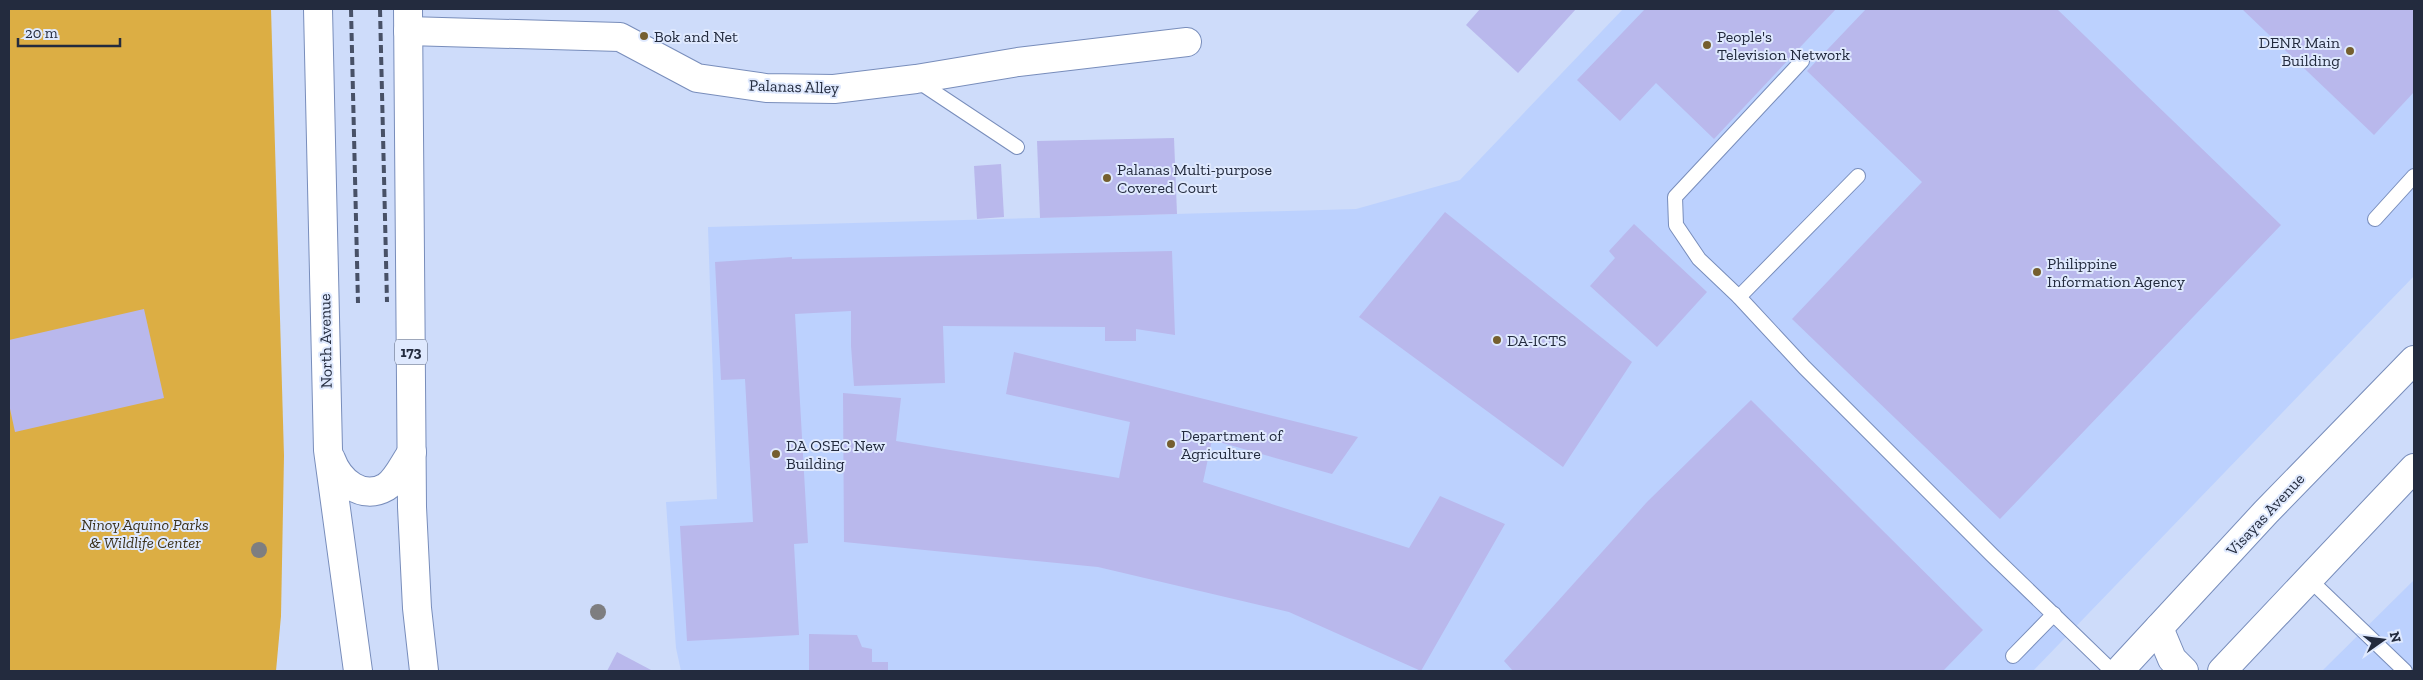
<svg xmlns="http://www.w3.org/2000/svg" width="2423" height="680" font-family="'Zilla Slab',serif">
<style>
.built{fill:#bcd1fe}
.green{fill:#dcae44}
.building{fill:#b9b8ec}
.lines{fill:none;stroke-linecap:round;stroke-linejoin:round}
.lane-casing{stroke:#788dbb;stroke-width:16}
.street-casing{stroke:#788dbb;stroke-width:30}
.secondary-casing{stroke:#788dbb;stroke-width:30}
.primary-casing{stroke:#788dbb;stroke-width:30}
.lane{stroke:#fff;stroke-width:14}
.street{stroke:#fff;stroke-width:28}
.secondary{stroke:#fff;stroke-width:28}
.primary{stroke:#fff;stroke-width:28}
.rail{stroke:#485167;stroke-width:4;stroke-dasharray:8 4;stroke-linecap:butt}
.tree{fill:#7e7e80}
.poi-dot{fill:#755f2f;stroke:#dfe9fe;stroke-width:2}
.labels{text-anchor:middle;stroke-width:4;stroke-linejoin:round;paint-order:stroke}
.shield{fill:#dfe9fe;stroke:#5b6478;stroke-width:1}
.shield-label{font-size:15px;font-weight:bold;fill:#232b3e}
.poi-label{font-size:16px;fill:#232b3e;stroke:#dfe9fe;text-anchor:start}
.street-label{font-size:16px;fill:#232b3e;stroke:#dfe9fe}
.park-label{font-size:16px;font-style:italic;fill:#3c321c;stroke:#dfe9fe}
</style>
<rect width="100%" height="100%" fill="#cedcfa"/>
<g class="built">
<polygon points="1623,9 2414,9 2414,276 2033,671 681,671 676,648 666,502 717,499 708,227 1356,209 1460,180"/>
<polygon points="2414,580 2414,671 2322,671"/>
</g>
<polygon class="green" points="9,9 271,9 284,456 281,616 276,671 9,671"/>
<g class="building">
<polygon points="1480,9 1576,9 1518,73 1466,25"/>
<polygon points="1645,9 1836,9 1714,139 1656,83 1620,121 1577,80"/>
<polygon points="1866,9 2057,9 2281,225 2000,519 1792,319 1922,182 1807,71"/>
<polygon points="2242,9 2414,9 2414,92 2374,135"/>
<polygon points="1174,138 1177,214 1040,218 1037,141"/>
<polygon points="1001,164 1004,217 977,219 974,166"/>
<polygon points="1445,212 1632,362 1563,467 1359,317"/>
<polygon points="1634,224 1707,292 1657,347 1590,286 1615,258 1609,251"/>
<polygon points="1172,251 1175,335 1136,329 1136,341 1105,341 1105,327 943,326 945,383 854,386 851,346 851,311 795,314 808,543 794,544 799,635 687,641 680,526 753,522 745,379 721,380 715,262 792,257 792,259"/>
<polygon points="144,309 164,398 15,432 9,404 9,340"/>
<polygon points="1014,352 1358,437 1332,474 1212,440 1203,482 1409,548 1440,496 1505,524 1421,671 1289,612 1098,567 844,542 843,393 901,398 896,441 1119,478 1130,422 1006,394"/>
<polygon points="1751,400 1983,630 1943,671 1513,671 1504,661 1647,502"/>
<polygon points="809,634 857,635 862,647 872,649 872,662 888,662 888,671 809,671"/>
<polygon points="617,652 653,671 607,671"/>
</g>
<g class="lines">
<g class="lane-casing">
<g id="lane">
<polyline points="1802,61 1675,197 1676,225 1699,259 1739,297 1804,367 1992,555 2112,671"/>
<polyline points="916,80 1017,147"/>
<polyline points="2375,219 2414,176"/>
<polyline points="1739,297 1858,176"/>
<polyline points="2309,579 2405,671"/>
<polyline points="2013,656 2054,614"/>
</g>
</g>
<g class="street-casing">
<polyline id="street" points="408,31 620,37 697,78 766,88 834,89 916,79 1018,62 1187,42"/>
</g>
<g class="secondary-casing">
<g id="secondary">
<polyline points="2159,628 2172,659 2184,671"/>
<polyline points="2119,671 2266,512 2414,360"/>
<polyline points="2222,671 2414,468"/>
</g>
</g>
<g class="primary-casing">
<g id="primary">
<polyline points="318,9 328,450 358,671"/>
<polyline points="408,9 412,507 417,608 424,671"/>
<path d="M331,459C339,481 362,501 386,487C397,480 404,463 412,452"/>
</g>
</g>
<use href="#lane" class="lane"/>
<use href="#street" class="street"/>
<use href="#secondary" class="secondary"/>
<use href="#primary" class="primary"/>
<g class="rail">
<polyline points="351,9 358,303"/>
<polyline points="380,9 387,302"/>
</g>
</g>
<g class="tree">
<circle cx="259" cy="550" r="8"/>
<circle cx="598" cy="612" r="8"/>
</g>
<g class="poi-dot">
<circle cx="644" cy="36" r="5"/>
<circle cx="1707" cy="45" r="5"/>
<circle cx="2350" cy="51" r="5"/>
<circle cx="1107" cy="178" r="5"/>
<circle cx="2037" cy="272" r="5"/>
<circle cx="1497" cy="340" r="5"/>
<circle cx="1171" cy="444" r="5"/>
<circle cx="776" cy="454" r="5"/>
</g>
<g class="labels">
<rect class="shield" x="395" y="339.5" width="32" height="25" rx="4"/>
<g class="shield-label">
<text x="411" y="357">173</text>
</g>
<g class="poi-label">
<text x="654" y="42">Bok and Net</text>
<text x="1717" y="42">People's<tspan x="1717" dy="18">Television Network</tspan></text>
<text x="2340" y="48" text-anchor="end">DENR Main<tspan x="2340" dy="18">Building</tspan></text>
<text x="1117" y="175">Palanas Multi-purpose<tspan x="1117" dy="18">Covered Court</tspan></text>
<text x="2047" y="269">Philippine<tspan x="2047" dy="18">Information Agency</tspan></text>
<text x="1507" y="346">DA-ICTS</text>
<text x="1181" y="441">Department of<tspan x="1181" dy="18">Agriculture</tspan></text>
<text x="786" y="451">DA OSEC New<tspan x="786" dy="18">Building</tspan></text>
</g>
<g class="street-label">
<text transform="translate(794 86) rotate(2)" y="6">Palanas Alley</text>
<text transform="translate(325 341) rotate(-91)" y="6">North Avenue</text>
<text transform="translate(2265 514) rotate(-47)" y="6">Visayas Avenue</text>
</g>
<g class="park-label">
<text x="145" y="530">Ninoy Aquino Parks<tspan x="145" dy="18">&amp; Wildlife Center</tspan></text>
</g>
</g>
<rect width="2423" height="680" fill="none" stroke="#232b3e" stroke-width="20"/>
<g transform="translate(2383 640) rotate(76)" stroke="#dfe9fe" stroke-width="4" paint-order="stroke">
<path d="M0-4L9 19L0 12L-9 19Z" fill="#232b3e"/>
<text y="-8" font-size="14" font-weight="bold" text-anchor="middle" fill="#232b3e">N</text>
</g>
<path d="M18 38v8h102v-8" fill="none" stroke="#232b3e" stroke-width="2.5"/>
<text x="25" y="38" font-size="15" fill="#232b3e" stroke="#dfe9fe" stroke-width="4" paint-order="stroke">20 m</text>
</svg>
